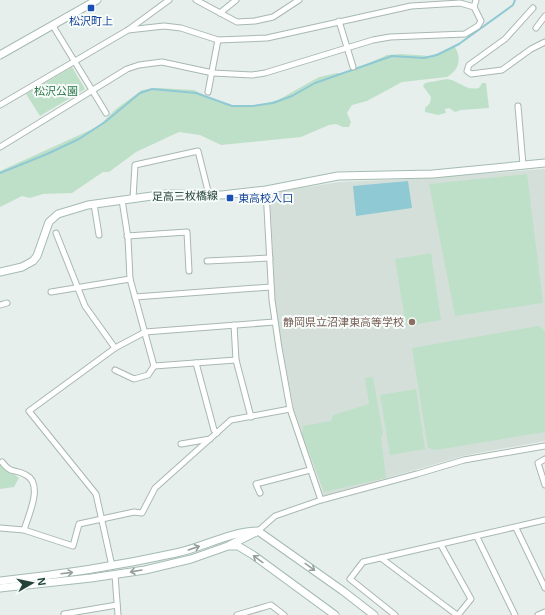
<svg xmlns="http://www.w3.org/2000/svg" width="545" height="615" font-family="Arial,'Noto Sans JP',sans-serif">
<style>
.built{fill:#d4dfda}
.green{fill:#bfe0c8}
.water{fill:#8ec9d4}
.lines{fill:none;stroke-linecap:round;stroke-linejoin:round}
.stream{stroke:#8ec9d4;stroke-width:2}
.street-casing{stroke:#a8b8b2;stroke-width:7}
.secondary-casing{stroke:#a4bbb3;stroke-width:9}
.street{stroke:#fff;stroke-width:5}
.secondary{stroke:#fff;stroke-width:7}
.oneway{stroke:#92a09c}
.transit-dot{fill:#1a4fb4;stroke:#f7fbf9;stroke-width:1.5}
.education-dot{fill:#8d6e63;stroke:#f7fbf9;stroke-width:1.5}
.labels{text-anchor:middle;stroke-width:4;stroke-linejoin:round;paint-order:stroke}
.transit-label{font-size:11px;fill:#164399;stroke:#f7fbf9}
.park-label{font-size:11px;fill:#2d7a4b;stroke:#f7fbf9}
.street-label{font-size:11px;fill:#24423a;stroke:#f7fbf9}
.education-label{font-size:11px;fill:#785e54;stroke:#f7fbf9;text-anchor:end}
</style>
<rect width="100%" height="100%" fill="#e6efeb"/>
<polygon class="built" points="545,169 545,441 467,455 324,496 294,409 281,346 275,299 270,193 339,182 429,178"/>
<g class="green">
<path d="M455,47C462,59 459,70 447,77L402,82L367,101L352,105L347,113L351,122L349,127H343L336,124L329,125L301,137L221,145L200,135L179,132L136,152L109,172H103L72,193L43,194L30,198L22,196L0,207V171L99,126L116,109L142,90L159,88L194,90L218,102L236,106L259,105L278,100L319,77L337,73L344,74L387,55L402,54L430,56Z"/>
<polygon points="72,67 85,89 40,116 26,94"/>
<path d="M447,79C458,80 465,91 479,88L482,83H486L489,108L461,110L455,112L449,108L445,109L446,113L438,115L425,112V108L430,103L431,97L423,86L425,83Z"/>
<polygon points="527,174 543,303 455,316 429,184"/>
<polygon points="431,253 441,320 406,326 395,259"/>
<polygon points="539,326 545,331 545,432 436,450 428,448 412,348"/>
<polygon points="373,377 383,433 381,438 386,478 324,492 302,434 303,426 331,421 333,415 369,404 365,378"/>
<polygon points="416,389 425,449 390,455 380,395"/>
<polygon points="0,464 19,478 14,487 0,489"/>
</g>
<polygon class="water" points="408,181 412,208 356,216 353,186"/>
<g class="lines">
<polyline class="stream" points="0,173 47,154 79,139 105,122 140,93 152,89 196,93 232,106 253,106 273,103 292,96 315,83 392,56 424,58 437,55 459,44 513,5 515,0"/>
<g class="street-casing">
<g id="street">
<polyline points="196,0 237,22 255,21 273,17 299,0"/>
<polyline points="474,7 476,0"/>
<polyline points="533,8 505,39 469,65 467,71 471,74 502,70 531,49 545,42"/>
<polyline points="220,13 236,0"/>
<polyline points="339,21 353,67"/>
<polyline points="53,26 106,113"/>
<polyline points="536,28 545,16"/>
<polyline points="208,92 218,40"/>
<polyline points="0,105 128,30 169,0"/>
<polyline points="518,106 523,165"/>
<polyline points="0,147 127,69 139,65 162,62 213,73 252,75 265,73 373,40 390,37 465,34 478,26 481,21 474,7 460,3 411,6 267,38 218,40 181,28 164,26 128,30"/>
<polyline points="266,190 272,300 279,348 290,409 321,500"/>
<polyline points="133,198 135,165 198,151 209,195"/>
<polyline points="122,200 128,238 130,279 154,366 236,360"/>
<polyline points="94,204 99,235"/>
<polyline points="56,233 85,306 115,348 145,332 275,322"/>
<polyline points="127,236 187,232 189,271"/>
<polyline points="207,261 270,258"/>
<polyline points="51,292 130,279"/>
<polyline points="135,297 271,287"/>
<polyline points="0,305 7,303"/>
<polyline points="234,325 236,360 251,417"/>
<polyline points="196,363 214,430 217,433"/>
<polyline points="115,370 134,379 148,375 154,366"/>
<polyline points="181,444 210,439"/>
<polyline points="545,459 538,463 545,485"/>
<path d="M2,462C12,475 14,468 26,475C44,484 28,516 24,530"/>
<polyline points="260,493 256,484 310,470"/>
<polyline points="0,528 24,530 73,546 79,524 134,512 142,513 155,488 231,420 290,409"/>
<polyline points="516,528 545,588"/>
<polyline points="258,531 275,516 321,500 417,474 464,460 545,446"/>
<polyline points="477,537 515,615"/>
<polyline points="441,545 471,599 458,615"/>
<polyline points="381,558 457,615"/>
<polyline points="112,566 96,494 29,411 115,348"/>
<polyline points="115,575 118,615"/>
<polyline points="64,614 117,605"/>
<polyline points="237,615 271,605 284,615"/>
<polyline points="395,615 350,579 363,562 545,520"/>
<polyline points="538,615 545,612"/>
</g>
</g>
<g class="secondary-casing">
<g id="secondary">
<polyline points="0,55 97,0"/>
<polyline points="0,272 22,267 33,261 37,256 49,222 58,214 88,205 166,194 222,195 266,190 338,176 433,174 545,163"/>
<polyline points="230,545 256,532"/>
<path d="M0,581C59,575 117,566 176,553C204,547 229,532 258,531L343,591L374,615"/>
<polyline points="0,588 91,578 145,570 191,559 228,546 238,546 253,555 335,615"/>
</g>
</g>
<use href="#street" class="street"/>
<use href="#secondary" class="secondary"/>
</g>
<defs><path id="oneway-shaft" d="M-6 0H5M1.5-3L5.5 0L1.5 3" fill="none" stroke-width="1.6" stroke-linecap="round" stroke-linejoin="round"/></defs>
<g class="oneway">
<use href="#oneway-shaft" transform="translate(194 548) rotate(-19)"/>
<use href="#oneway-shaft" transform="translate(258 559) rotate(-144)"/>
<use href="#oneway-shaft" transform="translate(310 567) rotate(36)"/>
<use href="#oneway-shaft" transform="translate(136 571) rotate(170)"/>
<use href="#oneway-shaft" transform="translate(67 573) rotate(-7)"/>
</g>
<g class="transit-dot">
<rect x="87" y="4" width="8" height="8" rx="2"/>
<rect x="226" y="194" width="8" height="8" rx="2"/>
</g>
<circle class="education-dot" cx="412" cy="322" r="4"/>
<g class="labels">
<g class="transit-label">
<text x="91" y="25">松沢町上</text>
<text x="238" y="202" text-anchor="start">東高校入口</text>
</g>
<g class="park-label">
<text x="56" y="95">松沢公園</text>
</g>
<g class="street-label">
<text transform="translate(185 196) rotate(-1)" y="4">足高三枚橋線</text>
</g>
<g class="education-label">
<text x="404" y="326">静岡県立沼津東高等学校</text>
</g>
</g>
<g transform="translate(32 583) rotate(81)" stroke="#f7fbf9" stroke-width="3" paint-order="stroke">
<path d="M0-3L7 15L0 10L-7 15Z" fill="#24423a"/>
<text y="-6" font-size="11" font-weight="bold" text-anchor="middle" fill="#24423a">N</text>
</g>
</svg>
